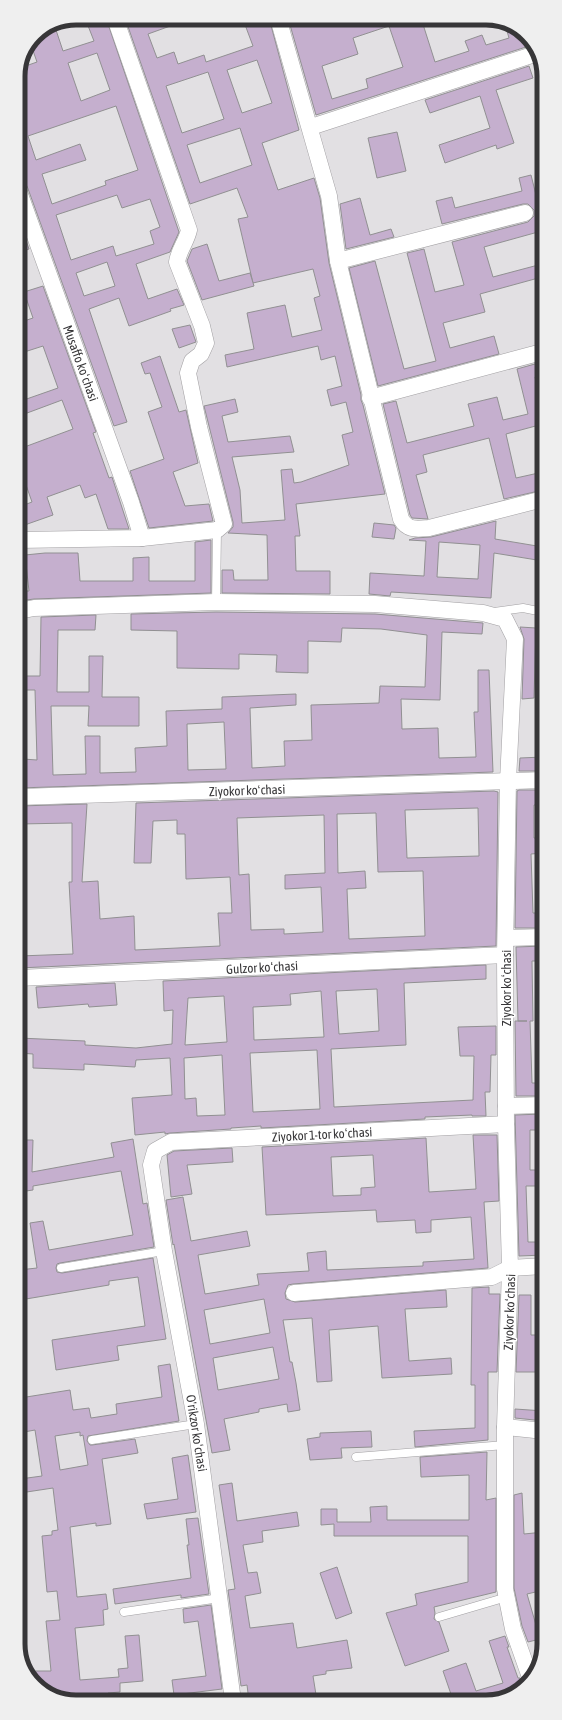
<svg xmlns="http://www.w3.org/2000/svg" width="562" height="1720" font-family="'Asap Condensed',sans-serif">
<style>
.building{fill:#c5afce;stroke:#919092;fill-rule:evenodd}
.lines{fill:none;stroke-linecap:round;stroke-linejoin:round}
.service-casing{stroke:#a2a0a3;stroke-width:9}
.minor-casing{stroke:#a2a0a3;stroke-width:17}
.service{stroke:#fff;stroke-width:8}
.minor{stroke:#fff;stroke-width:16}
.labels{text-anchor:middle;stroke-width:3;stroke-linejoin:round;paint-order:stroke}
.street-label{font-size:13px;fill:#373638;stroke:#fff}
.rim{fill:none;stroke:#373638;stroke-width:5}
</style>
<rect width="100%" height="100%" fill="#e2e0e3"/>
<g class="building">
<path d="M85,18H106L179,232L170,252L136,264L148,299L177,289L184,305L170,309L171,311L129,326L119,298L89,309L127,422L114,426L27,186L24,182L18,180V73L20,68L37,62L31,45L32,42L41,39L39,33L55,27L63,51L94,41ZM97,53L110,90L81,101L68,63ZM116,106L138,170L105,181L106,185L52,204L42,174L86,160L80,144L36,160L28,136ZM117,195L122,208L150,199L160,227L150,231L154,244L116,256L113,246L71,260L56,215ZM107,262L115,286L84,296L76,273Z"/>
<path d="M125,18H187V20L148,34L157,58L174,52L178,64L204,55L206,62L253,46L244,22L254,18H269L299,130L262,143L278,190L314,178L320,198L329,263L361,395V400L363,405L385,494L296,504L300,536H295L296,571H330V594L222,593V570H233L234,580H268L267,535L228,533L233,527V522L204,406L235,399L238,412L222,416L228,442L290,436L294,452L232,457L240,490L242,523L285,520L281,470L292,469L294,483L301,482L349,465L342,435L353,432L346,402L331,406L327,390L342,386L335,356L321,360L318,346L227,367L225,355L254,349L247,313L285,305L292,337L322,330L314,298L320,296L313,269L253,283L238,219L248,217L237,188L190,204ZM257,60L272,103L242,113L227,70ZM208,72L224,119L182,133L166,86ZM240,128L252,165L200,183L187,145Z"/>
<path d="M288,18H346L349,26L373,18H421L435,62L469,51L465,41L482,35L486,45L509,38L505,24L521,31L526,47L316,115ZM389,26L403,67L366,79L368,88L332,99L322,66L358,54L353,38Z"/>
<polygon points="529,66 533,78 496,90 514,143 497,149 496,145 445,163 439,145 490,128 480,96 430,113 425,100"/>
<polygon points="397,132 406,171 377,178 368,138"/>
<polygon points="531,175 537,199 542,198 542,228 537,229 538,232 484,247 493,277 542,264 542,277 480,294 485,312 443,323 450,348 494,336 499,354 378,386 349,268 375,261 404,369 436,361 407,253 424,249 435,292 464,285 452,242 528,222 534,216 534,210 528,204 523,204 442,224 436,201 452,197 455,208 522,191 519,178"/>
<polygon points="360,198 370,235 391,229 394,237 346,249 340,204"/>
<polygon points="18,218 29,249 18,253"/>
<polygon points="207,244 219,281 250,273 254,286 202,300 187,261 192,249"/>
<polygon points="43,286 96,432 93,433 109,478 112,477 129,529 108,529 96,494 85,498 80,485 47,497 53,515 19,527 19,507 32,502 19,465 19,449 73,429 62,400 19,416 18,402 58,388 43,346 18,354 18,323 33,318 24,292"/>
<polygon points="190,325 196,342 179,348 172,329"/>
<polygon points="160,356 179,412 186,410 198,463 173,472 185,506 209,504 213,521 149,528 130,471 164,459 148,412 162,407 150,373 145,374 141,363"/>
<polygon points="542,362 542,375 535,377 542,406 543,424 506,434 516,478 543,472 543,490 504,499 489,438 423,455 427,472 416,475 428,519 412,518 410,515 383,404 396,401 407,443 474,426 468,404 497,397 503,420 528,414 517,369"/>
<path d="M496,521L495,539L543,547V561L494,553L491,598L391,592L390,596L369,594L370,573L424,576L426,541L409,540L415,538L431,537ZM439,542L480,545L478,579L437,577Z"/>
<polygon points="374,523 394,525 396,528 394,539 372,537"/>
<polygon points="211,540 211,593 34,599 19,601 19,591 29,591 25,555 45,553 78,553 80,581 133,581 133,558 149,557 149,581 195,581 195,542"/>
<path d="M216,612L375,614L483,623L482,634L442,632L440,700L401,699L402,729L438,728L439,758L476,757L474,712H478V670H489L493,772L19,788V773H22L23,759L37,760L35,690H19V676H40L41,617L96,615L95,630H58L57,692H89V656H103L102,697H139V726H88L89,706H51L53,775L86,774L85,736H100V773L136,772L135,748L167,746L166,711L222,709V697L296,694V705L250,708L252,768L285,766L284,741L312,740L311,705L379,703L380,686L425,687L427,635L381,629L342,628L341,642L308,641V673L276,672L277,655L239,654V669L177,668V631L131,630V614ZM224,722L226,769L188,770L187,724Z"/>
<polygon points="520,627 536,628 534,698 522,699 524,639"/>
<polygon points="543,757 543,771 519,771 520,758"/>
<polygon points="519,790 543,790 543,805 534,805 534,838 543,838 543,853 531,854 533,913 543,913 543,928 515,928 517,791"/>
<path d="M494,791L498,792L496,946L19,968V956L73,954L69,882H72V823L19,824V806L87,804L82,882L98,881L100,919L134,916L135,950L220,946L218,913H232L230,877L186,879L185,834H177V820L153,821L151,863H134L136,803ZM478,808L479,856L407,858L405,810ZM376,813L378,872L423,871L425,936L349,939L347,889L366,888L365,871L338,873L337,814ZM324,815L325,873L285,875V889L321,887L323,932L284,934V929L251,930L249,874L239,875L237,818Z"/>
<polygon points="543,946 543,961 532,961 533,1021 530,1021 532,1083 543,1083 543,1096 516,1096 515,1021 527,1021 518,1021 516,947"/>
<path d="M486,965V979L404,983L406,1045L331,1049L334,1107L473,1100L474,1056H460L458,1027L496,1026V1055H491L490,1092H485L486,1116H472V1115L425,1117V1119L261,1128V1126L231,1128V1129L170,1133L165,1134V1132L135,1135L132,1098L172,1095L170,1058L136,1060L135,1067L84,1064V1070L33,1068V1054L19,1053V1038L85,1041V1045L136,1048L172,1044L173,1010L164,1011L163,981ZM377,989L379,1031L339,1034L336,991ZM321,991L324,1037L254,1040L253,1007L291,1005L290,994ZM224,996L227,1042L185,1045L188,998ZM317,1050L320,1109L253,1112L250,1053ZM222,1055L225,1115L197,1116L196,1098L185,1099L184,1058Z"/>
<polygon points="115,983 117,1005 89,1007 88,1004 38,1008 36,987"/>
<polygon points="543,1114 543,1130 530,1130 530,1170 543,1170 543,1186 526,1186 528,1242 544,1242 544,1255 519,1256 515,1115"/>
<path d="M473,1135H497L499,1201L484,1202L488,1268L293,1284L288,1285L285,1293L286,1299L295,1302L446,1290L447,1307L405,1309L409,1361L451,1358L452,1374L382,1378L378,1326L329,1330L332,1381L317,1382L312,1318L283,1320L290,1362H292L296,1383L300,1410L288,1412L287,1404L259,1409V1412L224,1419L230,1450L212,1453L174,1244L173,1245L166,1200L183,1197L191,1241L247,1231L250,1246L198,1255L205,1294L259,1285L257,1274L309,1271L307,1253L326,1251L327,1270L423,1266V1262L474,1259L471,1217L431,1220V1232L416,1233L415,1220L377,1222L376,1210L266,1215L262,1147L426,1138L429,1192L476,1189ZM373,1155L375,1187L361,1188V1195L333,1196L331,1157ZM264,1299L270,1333L210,1344L204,1310ZM273,1347L279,1379L218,1390L213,1358Z"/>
<polygon points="133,1139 143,1204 147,1203 154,1247 60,1263 57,1264 56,1268 57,1272 62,1273 153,1258 166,1339 117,1346 119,1360 56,1370 52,1340 145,1326 138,1277 109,1281 109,1285 20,1300 19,1270 37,1268 30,1223 43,1221 49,1250 133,1235 121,1171 33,1186 33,1190 19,1192 19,1140 33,1140 32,1172 114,1157 111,1143"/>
<polygon points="232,1148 233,1162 187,1165 192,1194 171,1197 167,1155 174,1151"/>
<polygon points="489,1287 489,1294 500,1294 497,1372 488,1372 488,1440 415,1447 414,1431 475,1428 475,1385 471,1385 472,1288"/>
<polygon points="519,1295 531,1295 531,1335 544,1335 544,1349 542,1349 542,1372 516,1372"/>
<path d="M170,1364L179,1421L88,1436L87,1441L90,1445H92L135,1439L138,1453L102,1459L111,1524L96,1526V1523L70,1527L77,1597L106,1594L108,1609L103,1610L104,1625L75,1628L80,1680L119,1677L118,1669L128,1668L125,1636L139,1635L143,1681L120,1683V1692L108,1693L109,1702H72L38,1688L28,1671H51L46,1621L60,1620L57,1591L47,1592L42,1536L52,1535V1531L58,1530L53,1488L20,1493V1479L42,1476L35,1430L24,1432L23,1426H20V1398L70,1390L73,1410L89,1408L91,1418L117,1414L116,1404L162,1397L158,1366ZM80,1432V1436L83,1435L88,1465L60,1470L55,1436Z"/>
<polygon points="515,1409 544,1411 544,1421 515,1418"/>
<polygon points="371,1431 372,1447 341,1448 342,1458 310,1460 307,1439 320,1437 320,1433"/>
<polygon points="487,1452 486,1500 496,1498 496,1592 434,1607 435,1613 434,1619 439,1622 449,1651 405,1666 386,1613 417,1605 415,1594 468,1582 468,1536 334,1536 334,1524 321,1525 321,1509 337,1509 337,1522 371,1522 370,1507 387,1506 387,1520 469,1520 469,1475 421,1477 420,1457"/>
<polygon points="188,1455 196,1512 147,1519 144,1504 178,1499 172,1458"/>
<polygon points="232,1483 237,1521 297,1512 299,1526 262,1531 263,1542 243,1545 248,1573 257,1572 261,1593 245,1596 250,1628 293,1623 297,1648 347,1640 352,1668 326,1671 326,1674 313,1676 317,1701 249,1701 247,1685 241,1686 228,1590 235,1589 219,1485"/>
<polygon points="522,1493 524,1534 544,1532 544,1590 527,1594 536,1625 544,1623 544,1638 528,1642 522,1626 514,1588 514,1495"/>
<polygon points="198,1518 209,1594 181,1598 181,1595 115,1604 113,1589 191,1578 187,1545 189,1545 186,1519"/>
<polygon points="337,1567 352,1613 336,1619 320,1573"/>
<polygon points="211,1605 222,1689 174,1695 172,1680 206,1676 198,1621 184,1623 183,1609"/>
<polygon points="505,1636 509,1647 507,1647 518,1678 520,1678 523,1685 501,1700 453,1700 443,1671 466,1663 476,1691 503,1683 489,1641"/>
</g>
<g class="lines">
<g class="service-casing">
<g id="service">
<polyline points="216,602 217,530"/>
<polyline points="494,612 523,608 543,612"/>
<polyline points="61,1268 164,1251"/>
<polyline points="92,1440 196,1424"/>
<polyline points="356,1457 505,1445"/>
<polyline points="124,1612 220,1598"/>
<polyline points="439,1617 507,1597"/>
</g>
</g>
<g class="minor-casing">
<g id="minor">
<path d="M278,18L329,196L338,261L401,519C408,531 417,529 429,528L543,499"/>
<polyline points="311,127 532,55"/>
<polyline points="18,189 131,502 142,538"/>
<polyline points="338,261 525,213"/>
<polyline points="370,398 542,352"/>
<path d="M19,540L142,538L217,530L224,524L199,427L188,373L192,361L201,354L206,343L202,326L177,262C179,249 186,243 189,230L115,18"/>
<polyline points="19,611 34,608 216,602 375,604 483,613 505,619 515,639 508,781 505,955 506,1124 510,1268 505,1427 505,1589 513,1629 531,1680"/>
<polyline points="19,797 543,780"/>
<polyline points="506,938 543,937"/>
<polyline points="19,978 505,955"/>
<polyline points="506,1106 543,1105"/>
<polyline points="294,1293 492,1277 510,1268 544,1266"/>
<polyline points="505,1427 544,1431"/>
<polyline points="233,1701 196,1424 164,1251 151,1165 155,1151 171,1142 506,1124"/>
</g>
</g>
<use href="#service" class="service"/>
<use href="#minor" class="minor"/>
</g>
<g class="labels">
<g class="street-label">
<text transform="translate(81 363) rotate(70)" y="5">Musaffo koʻchasi</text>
<text transform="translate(247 790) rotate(-2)" y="5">Ziyokor koʻchasi</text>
<text transform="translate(262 967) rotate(-3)" y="5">Gulzor koʻchasi</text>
<text transform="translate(506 988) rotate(-90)" y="5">Ziyokor koʻchasi</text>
<text transform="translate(322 1134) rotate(-3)" y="5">Ziyokor 1-tor koʻchasi</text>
<text transform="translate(509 1312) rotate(-88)" y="5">Ziyokor koʻchasi</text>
<text transform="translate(197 1433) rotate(81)" y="5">O'rikzor koʻchasi</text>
</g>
</g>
<path d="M0 0H562V1720H0ZM76 25H486A51 51 0 0 1 537 76V1644A51 51 0 0 1 486 1695H76A51 51 0 0 1 25 1644V76A51 51 0 0 1 76 25Z" fill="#efefef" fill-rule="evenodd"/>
<path class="rim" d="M76 25H486A51 51 0 0 1 537 76V1644A51 51 0 0 1 486 1695H76A51 51 0 0 1 25 1644V76A51 51 0 0 1 76 25Z"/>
</svg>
